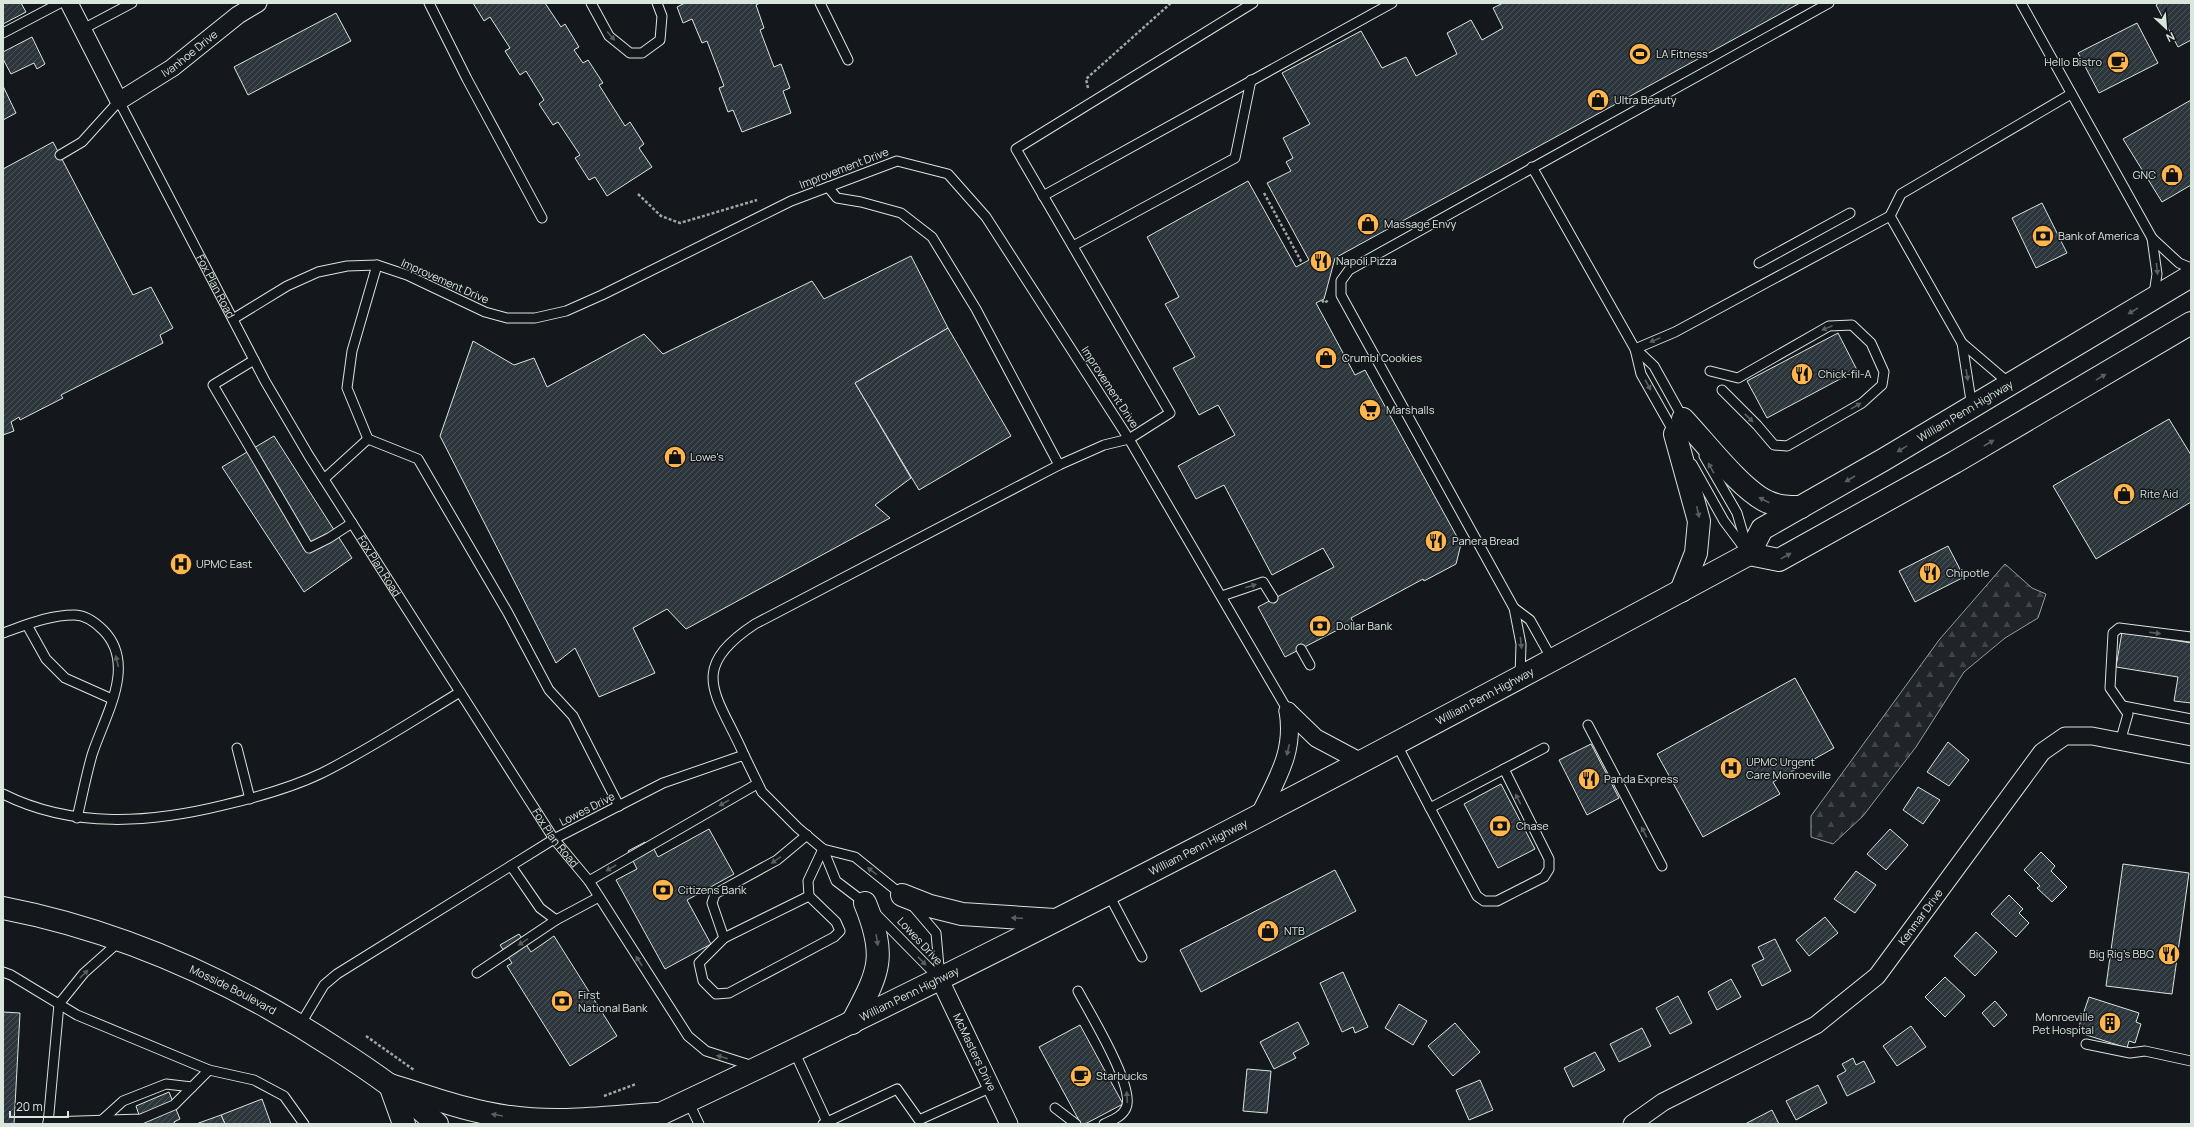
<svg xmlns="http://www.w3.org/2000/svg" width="2194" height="1127" font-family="Manrope,sans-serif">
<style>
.forest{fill:url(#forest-firs);stroke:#939e99}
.building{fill:url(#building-hatch);stroke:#d8e6dc}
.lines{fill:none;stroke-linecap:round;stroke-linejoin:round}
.service-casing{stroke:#d8e6dc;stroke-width:11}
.minor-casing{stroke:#d8e6dc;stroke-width:19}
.primary-casing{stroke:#d8e6dc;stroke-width:24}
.trunk-casing{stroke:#d8e6dc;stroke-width:24}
.path{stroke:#9da8a2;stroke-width:2.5;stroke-dasharray:3 2;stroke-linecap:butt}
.service{stroke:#14181c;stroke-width:9}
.minor{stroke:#14181c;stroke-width:17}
.primary{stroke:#14181c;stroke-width:22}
.trunk{stroke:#14181c;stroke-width:22}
.oneway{fill:#59605f}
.labels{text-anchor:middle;stroke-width:3;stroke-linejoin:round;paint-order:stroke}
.street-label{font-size:11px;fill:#d8e6dc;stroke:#14181c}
.poi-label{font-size:11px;fill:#d8e6dc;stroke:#14181c;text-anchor:start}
</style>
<defs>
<pattern id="forest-firs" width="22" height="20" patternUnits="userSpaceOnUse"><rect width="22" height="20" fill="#202428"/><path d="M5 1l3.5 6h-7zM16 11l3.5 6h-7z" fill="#404447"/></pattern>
<pattern id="building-hatch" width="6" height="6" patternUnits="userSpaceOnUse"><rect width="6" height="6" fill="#2c363c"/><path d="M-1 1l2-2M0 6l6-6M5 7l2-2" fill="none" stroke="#4a5358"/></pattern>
</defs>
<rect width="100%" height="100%" fill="#14181c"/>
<polygon class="forest" points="2005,564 2032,588 2046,594 2038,618 2005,638 1964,672 1916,747 1863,816 1833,844 1811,837 1811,816 1939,640"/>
<g class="building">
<polygon points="3,3 21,3 26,12 3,24"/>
<polygon points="473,3 545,3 561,27 565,24 579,47 574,50 583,63 588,60 603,83 599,85 625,126 630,122 644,144 639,148 652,167 607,196 595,177 589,180 575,158 580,155 558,122 553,125 539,104 544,100 526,71 520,75 505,51 510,48 490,17 484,21"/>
<polygon points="685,3 760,3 756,5 764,28 760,30 774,67 781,64 790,88 783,91 791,113 742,132 733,110 728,112 719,88 724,86 707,41 702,43 692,19 683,23 677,7"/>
<polygon points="1503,3 1800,3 1335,258 1324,299 1316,303 1355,375 1365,370 1461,544 1456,564 1424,581 1423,579 1351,618 1353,622 1285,657 1258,607 1334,567 1323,548 1272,575 1224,485 1196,499 1178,466 1235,435 1218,405 1199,415 1173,368 1195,357 1165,304 1179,297 1147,237 1248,181 1296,267 1309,260 1267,183 1291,171 1286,162 1293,158 1283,138 1310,124 1282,73 1361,31 1382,68 1406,57 1416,76 1457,54 1447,33 1471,20 1482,40 1503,28 1493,8"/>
<polygon points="2159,3 2191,3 2191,40 2178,47 2156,5"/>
<polygon points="336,13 351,41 248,95 234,67"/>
<polygon points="2137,23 2158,63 2099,93 2078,53"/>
<polygon points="32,37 45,64 37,69 34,63 11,74 3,59 3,52"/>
<polygon points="3,86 16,113 3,120"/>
<polygon points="2191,100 2191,185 2162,202 2123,139"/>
<polygon points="53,142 133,295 151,287 173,328 160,335 163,343 61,395 63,398 20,420 19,417 11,422 14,431 3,435 3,169"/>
<polygon points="2042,203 2067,253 2036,268 2012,218"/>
<polygon points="911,256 948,328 855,383 911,478 875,505 890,518 686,629 667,609 633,628 655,673 599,697 575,648 556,663 440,436 473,341 514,365 534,358 547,387 644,334 663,354 812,281 824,299"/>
<polygon points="948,328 1011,436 919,490 855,383"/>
<polygon points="1838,333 1857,370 1767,418 1747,381"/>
<polygon points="2169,419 2191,455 2191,502 2096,559 2053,486"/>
<polygon points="274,436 352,558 304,592 222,467"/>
<polygon points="1948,546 1964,577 1915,602 1899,571"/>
<polygon points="2122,632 2191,643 2191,703 2174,701 2178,677 2116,667"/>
<polygon points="1795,678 1834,748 1773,782 1780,794 1703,837 1657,754"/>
<polygon points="1948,742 1969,760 1949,786 1927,772"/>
<polygon points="1591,744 1619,798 1587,815 1559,760"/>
<polygon points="1501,784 1535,849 1498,868 1464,804"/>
<polygon points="1918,787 1940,800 1923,824 1903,810"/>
<polygon points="709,829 734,874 687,900 711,944 665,969 616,880 637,869 628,851 645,842 650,851 654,849 658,857"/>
<polygon points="1890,829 1908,845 1886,870 1867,854"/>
<polygon points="2041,852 2055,866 2051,871 2067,887 2052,902 2037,888 2040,886 2024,870"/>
<polygon points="2123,864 2189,873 2172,994 2106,986"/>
<polygon points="1335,870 1356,911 1201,992 1180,950"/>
<polygon points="1856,871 1876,885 1855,913 1834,899"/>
<polygon points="2009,895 2023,909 2019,913 2029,923 2016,937 1991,914"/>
<polygon points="1825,917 1838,933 1809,956 1796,940"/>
<polygon points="1976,932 1997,952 1975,976 1954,956"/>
<polygon points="519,934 531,952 554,936 617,1036 570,1066 507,966 512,963 500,945"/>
<polygon points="1775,939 1791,971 1762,986 1752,965 1764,959 1758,947"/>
<polygon points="1343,972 1368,1027 1355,1033 1353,1027 1342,1032 1320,983"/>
<polygon points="1945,977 1965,996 1945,1017 1925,997"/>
<polygon points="1731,979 1741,997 1717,1010 1708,992"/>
<polygon points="1678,996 1692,1023 1670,1034 1656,1008"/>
<polygon points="2089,997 2139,1013 2136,1022 2141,1024 2135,1043 2129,1041 2127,1048 2077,1032"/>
<polygon points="1995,1001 2007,1015 1994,1027 1982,1013"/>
<polygon points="1399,1004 1427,1021 1413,1045 1385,1028"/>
<polygon points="3,1012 20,1013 14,1124 3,1124"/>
<polygon points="1298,1022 1309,1044 1293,1053 1296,1058 1274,1069 1260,1042"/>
<polygon points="1455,1023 1480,1052 1453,1076 1428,1046"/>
<polygon points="1080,1025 1123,1104 1085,1124 1081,1124 1039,1047"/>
<polygon points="1911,1026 1926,1047 1897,1066 1883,1046"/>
<polygon points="1642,1028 1651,1046 1619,1062 1610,1044"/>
<polygon points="1595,1052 1605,1070 1573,1087 1564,1068"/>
<polygon points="1853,1058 1856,1065 1864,1061 1875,1082 1847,1096 1837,1076 1846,1071 1842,1064"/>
<polygon points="1247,1069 1271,1071 1267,1113 1243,1111"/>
<polygon points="1480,1080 1493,1110 1469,1120 1456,1090"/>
<polygon points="1818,1085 1827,1103 1796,1120 1786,1101"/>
<polygon points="169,1092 180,1119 174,1122 175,1124 142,1124 136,1106"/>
<polygon points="262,1099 271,1124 225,1124 221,1115"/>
<polygon points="1772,1110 1779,1124 1745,1124"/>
<polygon points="221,1115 225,1124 196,1124"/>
</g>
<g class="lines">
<g class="service-casing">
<g id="service">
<polyline points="429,3 467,79 542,218"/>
<polyline points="591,3 609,36 630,53 642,53 660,40 662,16 657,3"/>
<polyline points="820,3 848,60"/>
<polyline points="2021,3 2152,238 2179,263 2191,268"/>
<polyline points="83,29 132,3"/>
<polyline points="3,33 60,3"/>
<path id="s1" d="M60,155L82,142L119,101L265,381L309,456L554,839L589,881L688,1036L706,1051L753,1066"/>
<polyline points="1532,167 1635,349 1641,374 1675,434"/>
<polyline points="828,187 837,198 861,202 901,213 932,237 976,309 1059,465"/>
<polyline points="1043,196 1392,3"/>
<polyline points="1890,216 1962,343 2010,384"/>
<polyline points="2152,238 2157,274 2154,294"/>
<polyline points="1073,246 1235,158 1251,80"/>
<polyline points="1759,263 1850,213"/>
<polyline points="233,319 287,286 318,272 347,266 377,265 407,275 485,312 507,318 535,318 566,311 602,295 791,201 897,161 948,174 986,217 1129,439 1288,711"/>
<polyline points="1962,343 1972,407"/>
<polyline points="1635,349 1675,332 1890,216 1901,194 2071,94"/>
<polyline points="1636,349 1654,366 1684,420"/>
<polyline points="254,360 213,385 309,548 329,538 352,523"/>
<polyline points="1710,371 1738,378 1829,326 1852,325 1871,343 1884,372 1882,385 1862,403 1787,446 1774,445 1757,425 1722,390"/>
<polyline points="368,439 347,388 352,351 377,265"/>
<polyline points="1704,456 1737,513 1747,547"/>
<polyline points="1692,464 1724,521 1748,553"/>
<polyline points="324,479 368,439 418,459 508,613 549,690 573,716 619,806"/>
<polyline points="1222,596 1263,582 1273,598"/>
<polyline points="1514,608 1530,620 1553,661"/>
<polyline points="27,625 46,659 65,678 112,699"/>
<path d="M3,633C26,625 49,615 74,615C85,615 95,622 103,630C138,665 104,717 92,755C86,776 82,797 77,818"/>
<polyline points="1301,649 1310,665"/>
<polyline points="1520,676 1521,644 1514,608 1341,295 1341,281 1349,270 1829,3"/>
<polyline points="2123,706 2191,719"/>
<polyline points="1588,725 1662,866"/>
<polyline points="2120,742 2128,714 2110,688 2113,633 2119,628 2191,637"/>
<polyline points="1396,743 1430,808 1544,748"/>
<polyline points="237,748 250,799"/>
<path d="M744,755C718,695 685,670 755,624L1059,465L1104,445L1129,439L1170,413L1016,149L1253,3"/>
<path d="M3,794C73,829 151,823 224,805C258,797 291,788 322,773C370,749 414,720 460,692"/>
<polyline points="1430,808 1477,896 1484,901 1497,901 1544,877 1549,869 1549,859 1504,769"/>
<polyline points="823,849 836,881 865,903"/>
<polyline points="511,866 540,908 556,920"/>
<polyline points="589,881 757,784"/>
<polyline points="1108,893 1142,957"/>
<polygon points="809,896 836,922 840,931 834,937 729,993 716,994 703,981 699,963 724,938"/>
<polyline points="809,896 808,881 823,849"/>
<polyline points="913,906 936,933 940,978"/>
<polyline points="874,912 939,978"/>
<polyline points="724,938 712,903 715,894 777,860 807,835"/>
<polyline points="3,972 11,975 77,1015 209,1070 254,1080 284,1096 304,1124"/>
<polyline points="477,973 556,920 599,897"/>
<path d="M1078,991C1089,1012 1136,1088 1126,1108C1122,1117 1112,1120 1104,1124"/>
<polyline points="300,1025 324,985 337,974 554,839 663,783 744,755 762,792 798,828 823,849 855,857 902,895"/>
<polyline points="2086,1044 2130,1053 2145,1051 2191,1061"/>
<polyline points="794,1051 827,1122"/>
<polyline points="688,1101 699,1124"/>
<polyline points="1055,1108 1076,1124"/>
<polyline points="102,1120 123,1101 166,1084 192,1087 209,1070"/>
<polyline points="48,1122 141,1119 174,1105 192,1087"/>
<polyline points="48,1124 59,1004 84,973 120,941"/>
<polyline points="823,1124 897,1089 919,1120 992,1087"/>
</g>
</g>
<g class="minor-casing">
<g id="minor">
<path id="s2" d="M69,3L119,101L172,68L238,15L258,3"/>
<polyline points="1288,711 1316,738 1361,762"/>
<path d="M1260,814C1277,778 1295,752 1288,711"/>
<path id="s3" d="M940,980L1009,1124"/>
<path id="s4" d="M1632,1124L1663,1102L1816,1025L1877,976L2042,752L2065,736H2092L2191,755"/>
</g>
</g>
<g class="primary-casing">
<g id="primary">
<path id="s5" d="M3,908C122,931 234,982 335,1048C371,1071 406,1095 437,1124"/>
</g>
</g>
<g class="trunk-casing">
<g id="trunk">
<path d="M1683,419C1704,441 1742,491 1768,502C1779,507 1790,507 1801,507"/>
<polyline points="1675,434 1699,521 1696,553 1681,591"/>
<polyline points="1749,554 1779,560 1955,462 2191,323"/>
<polyline points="902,895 930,906 962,914 1055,920"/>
<path d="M852,1023C878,973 888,959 865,903"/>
<path d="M390,1085C430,1097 469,1112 510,1117C559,1124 607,1117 656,1114"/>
<polyline points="390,1085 404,1124"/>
<path id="s6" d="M639,1124C1016,948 1383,752 1749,554L1762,529L1883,460L2191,276"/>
</g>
</g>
<g class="path">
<polyline points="1088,88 1086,79 1171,3"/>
<polyline points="1264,193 1302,263"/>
<polyline points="638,194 661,216 680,223 757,200"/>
<polyline points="1322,300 1324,303 1329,300"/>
<polyline points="366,1036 414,1070"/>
<polyline points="604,1096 636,1084"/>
</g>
<use href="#service" class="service"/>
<use href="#minor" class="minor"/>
<use href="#primary" class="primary"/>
<use href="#trunk" class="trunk"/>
</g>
<defs><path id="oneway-solid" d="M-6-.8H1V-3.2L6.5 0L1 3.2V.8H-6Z"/></defs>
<g class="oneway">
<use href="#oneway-solid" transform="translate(611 36) rotate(49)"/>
<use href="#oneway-solid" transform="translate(2157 269) rotate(84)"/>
<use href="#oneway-solid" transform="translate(2133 311) rotate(149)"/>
<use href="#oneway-solid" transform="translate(1827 328) rotate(158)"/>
<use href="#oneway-solid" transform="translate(1655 340) rotate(157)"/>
<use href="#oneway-solid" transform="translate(1967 375) rotate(81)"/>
<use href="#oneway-solid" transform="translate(2101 377) rotate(-31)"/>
<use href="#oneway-solid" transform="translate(1648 385) rotate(61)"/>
<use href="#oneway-solid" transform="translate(1856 406) rotate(-30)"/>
<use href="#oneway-solid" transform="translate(1749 418) rotate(44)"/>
<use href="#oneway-solid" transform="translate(1989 443) rotate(-30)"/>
<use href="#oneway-solid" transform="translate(1902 449) rotate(149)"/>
<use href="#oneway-solid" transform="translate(1711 468) rotate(-119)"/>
<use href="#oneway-solid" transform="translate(1850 479) rotate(150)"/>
<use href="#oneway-solid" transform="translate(1764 500) rotate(-152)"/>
<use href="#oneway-solid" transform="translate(1698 512) rotate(77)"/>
<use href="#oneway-solid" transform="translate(1786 556) rotate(-29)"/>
<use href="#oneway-solid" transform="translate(1251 586) rotate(-18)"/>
<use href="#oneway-solid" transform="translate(2155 633) rotate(7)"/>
<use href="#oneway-solid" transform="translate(1521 643) rotate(84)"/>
<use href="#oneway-solid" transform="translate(117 661) rotate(-103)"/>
<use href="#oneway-solid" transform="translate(1288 750) rotate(103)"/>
<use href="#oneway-solid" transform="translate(1518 799) rotate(-117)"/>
<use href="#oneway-solid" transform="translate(724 803) rotate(150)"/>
<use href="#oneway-solid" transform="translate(1644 832) rotate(-118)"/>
<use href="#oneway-solid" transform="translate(776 860) rotate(146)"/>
<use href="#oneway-solid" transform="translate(611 868) rotate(150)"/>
<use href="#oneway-solid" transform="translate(872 871) rotate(-142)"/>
<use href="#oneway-solid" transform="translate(1017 918) rotate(-178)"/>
<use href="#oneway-solid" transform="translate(877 940) rotate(81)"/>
<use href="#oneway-solid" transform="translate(523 942) rotate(146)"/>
<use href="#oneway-solid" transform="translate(639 961) rotate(-122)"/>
<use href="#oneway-solid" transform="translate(922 961) rotate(46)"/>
<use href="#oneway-solid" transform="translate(84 974) rotate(-45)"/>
<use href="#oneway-solid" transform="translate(722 1057) rotate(-164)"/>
<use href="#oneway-solid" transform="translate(1127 1097) rotate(-94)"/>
<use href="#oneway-solid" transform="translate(497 1115) rotate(-170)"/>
</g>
<defs>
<g id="stadium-disc" transform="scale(1.15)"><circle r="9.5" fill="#ffb74d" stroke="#14181c"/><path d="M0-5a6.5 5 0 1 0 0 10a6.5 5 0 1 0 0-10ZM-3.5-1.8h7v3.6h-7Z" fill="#111"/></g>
<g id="cafe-disc" transform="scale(1.15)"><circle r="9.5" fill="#ffb74d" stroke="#14181c"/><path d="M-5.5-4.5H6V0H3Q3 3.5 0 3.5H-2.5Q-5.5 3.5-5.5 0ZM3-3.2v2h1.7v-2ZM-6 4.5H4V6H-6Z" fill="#111"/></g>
<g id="shop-disc" transform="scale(1.15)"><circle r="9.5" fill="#ffb74d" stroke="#14181c"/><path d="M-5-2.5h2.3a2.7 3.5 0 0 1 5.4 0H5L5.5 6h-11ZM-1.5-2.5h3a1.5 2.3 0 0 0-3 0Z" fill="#111"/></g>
<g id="bank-disc" transform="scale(1.15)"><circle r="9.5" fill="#ffb74d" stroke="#14181c"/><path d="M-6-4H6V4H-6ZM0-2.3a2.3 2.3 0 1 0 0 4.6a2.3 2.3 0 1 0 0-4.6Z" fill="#111"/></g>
<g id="restaurant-disc" transform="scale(1.15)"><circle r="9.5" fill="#ffb74d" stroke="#14181c"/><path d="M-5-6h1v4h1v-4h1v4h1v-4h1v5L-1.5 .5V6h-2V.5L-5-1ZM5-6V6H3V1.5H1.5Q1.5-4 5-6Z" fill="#111"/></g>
<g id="supermarket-disc" transform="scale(1.15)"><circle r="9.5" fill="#ffb74d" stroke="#14181c"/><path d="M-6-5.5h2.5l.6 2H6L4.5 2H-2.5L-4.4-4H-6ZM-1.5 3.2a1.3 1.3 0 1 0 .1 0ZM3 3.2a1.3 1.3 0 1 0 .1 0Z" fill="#111"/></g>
<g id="hospital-disc" transform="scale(1.15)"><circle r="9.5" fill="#ffb74d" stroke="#14181c"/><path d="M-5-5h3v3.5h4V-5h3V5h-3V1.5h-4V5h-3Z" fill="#111"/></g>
<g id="building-disc" transform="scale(1.15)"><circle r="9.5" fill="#ffb74d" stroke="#14181c"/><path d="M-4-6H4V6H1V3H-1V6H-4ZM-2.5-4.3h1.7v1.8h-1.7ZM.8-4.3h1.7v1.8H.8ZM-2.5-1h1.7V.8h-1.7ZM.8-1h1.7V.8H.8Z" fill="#111"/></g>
</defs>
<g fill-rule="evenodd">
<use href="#stadium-disc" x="1640" y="54"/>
<use href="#cafe-disc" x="2118" y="62"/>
<use href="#shop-disc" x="1598" y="100"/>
<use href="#shop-disc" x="2172" y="175"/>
<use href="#shop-disc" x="1368" y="224"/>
<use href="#bank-disc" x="2043" y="236"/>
<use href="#restaurant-disc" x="1321" y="261"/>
<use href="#shop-disc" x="1326" y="358"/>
<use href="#restaurant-disc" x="1802" y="374"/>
<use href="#supermarket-disc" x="1370" y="410"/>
<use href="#shop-disc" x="675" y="457"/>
<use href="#shop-disc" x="2124" y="494"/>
<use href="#restaurant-disc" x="1436" y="541"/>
<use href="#hospital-disc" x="181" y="564"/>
<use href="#restaurant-disc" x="1930" y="573"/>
<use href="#bank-disc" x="1320" y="626"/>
<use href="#hospital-disc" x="1731" y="768"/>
<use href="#restaurant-disc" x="1589" y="779"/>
<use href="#bank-disc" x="1500" y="826"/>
<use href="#bank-disc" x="663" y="890"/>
<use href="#shop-disc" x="1268" y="931"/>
<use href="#restaurant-disc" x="2169" y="954"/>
<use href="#bank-disc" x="562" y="1001"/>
<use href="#building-disc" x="2110" y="1023"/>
<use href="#cafe-disc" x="1081" y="1076"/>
</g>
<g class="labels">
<g class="street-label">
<text dy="4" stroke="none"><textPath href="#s2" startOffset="195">Ivanhoe Drive</textPath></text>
<text transform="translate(844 168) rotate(-21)" y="4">Improvement Drive</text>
<text transform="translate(445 281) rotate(24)" y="4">Improvement Drive</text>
<text dy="4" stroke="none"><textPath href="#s1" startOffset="290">Fox Plan Road</textPath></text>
<text transform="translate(1110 387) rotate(57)" y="4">Improvement Drive</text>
<text dy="4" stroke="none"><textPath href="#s6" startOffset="1511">William Penn Highway</textPath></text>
<text dy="4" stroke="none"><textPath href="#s1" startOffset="614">Fox Plan Road</textPath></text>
<text dy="4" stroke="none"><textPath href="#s6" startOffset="948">William Penn Highway</textPath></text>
<text transform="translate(587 809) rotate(-27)" y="4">Lowes Drive</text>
<text dy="4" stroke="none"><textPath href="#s1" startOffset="938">Fox Plan Road</textPath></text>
<text dy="4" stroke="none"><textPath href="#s6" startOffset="624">William Penn Highway</textPath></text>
<text dy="4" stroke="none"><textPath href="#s4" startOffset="361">Kenmar Drive</textPath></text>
<text transform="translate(920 941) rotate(47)" y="4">Lowes Drive</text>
<text dy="4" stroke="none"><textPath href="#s5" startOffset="245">Mosside Boulevard</textPath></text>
<text dy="4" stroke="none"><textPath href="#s6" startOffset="300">William Penn Highway</textPath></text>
<text dy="4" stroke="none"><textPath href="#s3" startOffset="80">McMasters Drive</textPath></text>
</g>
<g class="poi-label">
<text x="1656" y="58">LA Fitness</text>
<text x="2102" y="66" text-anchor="end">Hello Bistro</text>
<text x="1614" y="104">Ultra Beauty</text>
<text x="2156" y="179" text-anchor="end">GNC</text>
<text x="1384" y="228">Massage Envy</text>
<text x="2058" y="240">Bank of America</text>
<text x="1336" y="265">Napoli Pizza</text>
<text x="1342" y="362">Crumbl Cookies</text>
<text x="1818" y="378">Chick-fil-A</text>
<text x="1386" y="414">Marshalls</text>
<text x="690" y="461">Lowe's</text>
<text x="2140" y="498">Rite Aid</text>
<text x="1452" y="545">Panera Bread</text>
<text x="196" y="568">UPMC East</text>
<text x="1946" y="577">Chipotle</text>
<text x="1336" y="630">Dollar Bank</text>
<text x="1746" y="766">UPMC Urgent<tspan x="1746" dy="13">Care Monroeville</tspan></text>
<text x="1604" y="783">Panda Express</text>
<text x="1516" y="830">Chase</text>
<text x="678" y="894">Citizens Bank</text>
<text x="1284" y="935">NTB</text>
<text x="2154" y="958" text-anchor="end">Big Rig’s BBQ</text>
<text x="578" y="999">First<tspan x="578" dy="13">National Bank</tspan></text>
<text x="2094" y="1021" text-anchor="end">Monroeville<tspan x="2094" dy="13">Pet Hospital</tspan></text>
<text x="1096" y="1080">Starbucks</text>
</g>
</g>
<rect width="2194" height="1127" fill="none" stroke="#d8e6dc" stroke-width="8"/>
<g transform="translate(2166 28) rotate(154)" stroke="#14181c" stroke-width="3" paint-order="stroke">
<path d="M0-3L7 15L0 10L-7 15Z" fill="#d8e6dc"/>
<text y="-6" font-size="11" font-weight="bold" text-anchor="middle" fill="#d8e6dc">N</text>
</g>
<path d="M10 1111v6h58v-6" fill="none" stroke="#d8e6dc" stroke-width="2"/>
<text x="16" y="1111" font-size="12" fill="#d8e6dc" stroke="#14181c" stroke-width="3" paint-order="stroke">20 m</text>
</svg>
